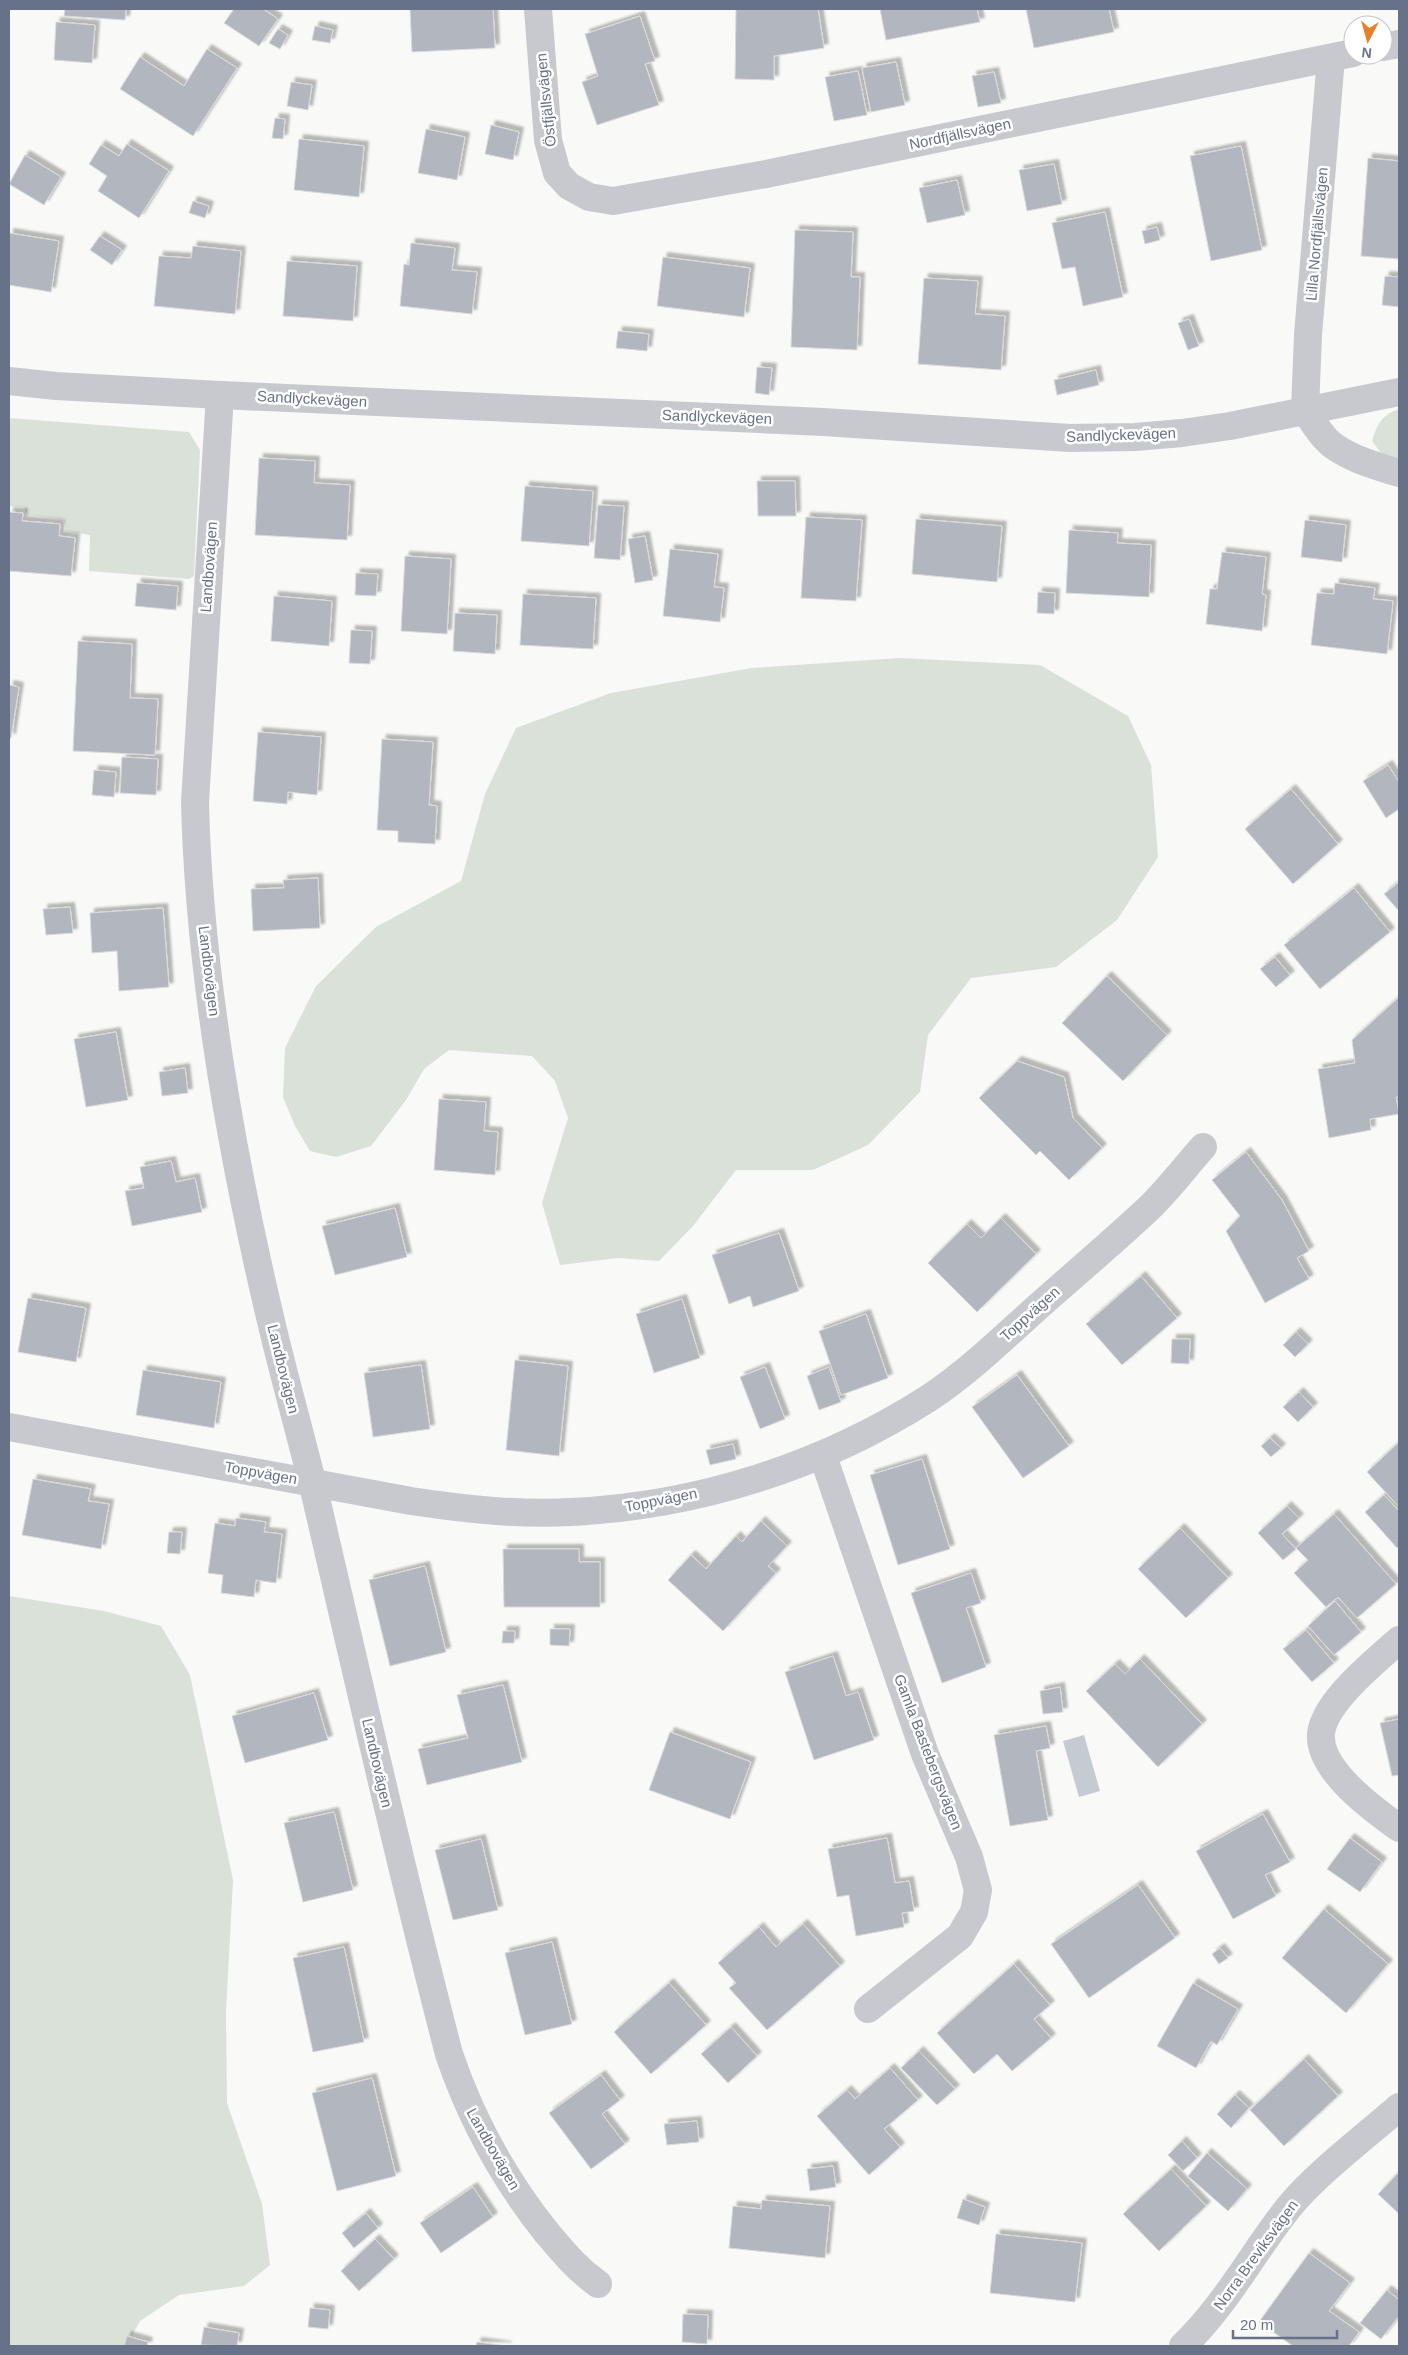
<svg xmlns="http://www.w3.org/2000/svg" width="1408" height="2355" font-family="Arial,sans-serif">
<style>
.green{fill:#d9e1d8}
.water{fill:#c5cbd2}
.building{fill:#b1b6bf;stroke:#dadbd9;filter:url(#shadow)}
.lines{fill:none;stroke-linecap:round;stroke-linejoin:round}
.minor{stroke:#c7c9ce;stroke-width:28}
.labels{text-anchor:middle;stroke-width:5;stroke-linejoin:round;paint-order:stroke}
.street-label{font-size:15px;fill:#677288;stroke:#fff}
</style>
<defs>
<filter id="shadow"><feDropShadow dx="4.5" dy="-4.5" stdDeviation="1" flood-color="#0004"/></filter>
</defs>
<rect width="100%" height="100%" fill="#f9f9f7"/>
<g class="green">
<path d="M1399,409V460L1381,453L1372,441C1377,424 1382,415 1399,409Z"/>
<polygon points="9,418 189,432 200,450 194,576 189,579 89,571 90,535 66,531 64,519 27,515 24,507 9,506"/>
<polygon points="900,658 1040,665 1128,716 1151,765 1158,857 1117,920 1056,967 971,978 928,1035 920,1092 868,1145 813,1170 736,1170 693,1226 659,1261 618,1258 560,1265 542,1203 568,1118 555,1081 532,1056 449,1050 424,1069 406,1100 371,1146 336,1157 310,1151 295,1126 283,1097 285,1048 316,986 376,927 461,881 485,794 516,728 611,693 752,668"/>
<polygon points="9,1596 104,1611 161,1626 190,1675 233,1880 226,2012 227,2103 262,2204 270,2265 244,2286 179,2295 140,2321 126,2346 9,2346"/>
</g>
<polygon class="water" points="1084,1735 1100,1791 1079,1797 1063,1741"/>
<g class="building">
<polygon points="65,9 126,9 125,20 64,16"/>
<polygon points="234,9 263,9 278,19 259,46 224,23"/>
<polygon points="410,9 493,9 495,48 412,52"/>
<polygon points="736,9 818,9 824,48 774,56 774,80 735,79"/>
<polygon points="880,9 977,9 980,22 886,40"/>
<polygon points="1026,9 1109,9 1114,32 1034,48"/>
<polygon points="640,16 655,61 645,64 659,105 597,125 582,82 598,76 585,34"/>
<polygon points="56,22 95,25 92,63 54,60"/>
<polygon points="315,26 333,30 330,43 312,40"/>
<polygon points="278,29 288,35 280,49 269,43"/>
<polygon points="207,49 237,68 193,136 120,89 140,57 184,86"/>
<polygon points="896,62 905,105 871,112 862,68"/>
<polygon points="858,71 867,115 834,121 825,77"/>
<polygon points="994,72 1001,103 978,107 972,76"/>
<polygon points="291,82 312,85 308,110 287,106"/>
<polygon points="275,118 285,119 283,139 272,138"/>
<polygon points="491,125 519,132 513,160 485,154"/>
<polygon points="426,129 465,137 457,180 418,173"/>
<polygon points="299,139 364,146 359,197 294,190"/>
<polygon points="127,144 169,171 139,218 98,191 107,176 89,164 101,145 119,156"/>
<polygon points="1241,146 1262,250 1211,261 1190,156"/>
<polygon points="25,155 61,177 44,205 9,184"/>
<polygon points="1368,158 1399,161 1399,259 1361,256"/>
<polygon points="1054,164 1062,204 1027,211 1019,170"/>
<polygon points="957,180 965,215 927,223 919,188"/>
<polygon points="193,201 209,206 205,218 189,213"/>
<polygon points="1105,212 1123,297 1083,306 1075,267 1062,269 1052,223"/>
<polygon points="1157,227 1160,240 1145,244 1142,231"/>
<polygon points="795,230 853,232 851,277 860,277 857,350 791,347"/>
<polygon points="9,233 59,241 51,292 9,285"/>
<polygon points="100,236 122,250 112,265 90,250"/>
<polygon points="411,243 455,248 452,270 477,272 472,314 400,306 404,264 409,265"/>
<polygon points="193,246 241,251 235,314 154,306 159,256 191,258"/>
<polygon points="663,257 750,268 744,317 657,306"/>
<polygon points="287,261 357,266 353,321 283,316"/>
<polygon points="1385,276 1399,277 1399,307 1382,305"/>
<polygon points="924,278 978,281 975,314 1005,316 1001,370 918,364"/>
<polygon points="1189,319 1199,346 1188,350 1178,323"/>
<polygon points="618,331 649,334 647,351 616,348"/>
<polygon points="757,367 772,368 769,395 755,393"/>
<polygon points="1096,370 1099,385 1057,395 1054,380"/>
<polygon points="259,458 315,461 314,483 350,485 347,540 255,535"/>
<polygon points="757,481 795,481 796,516 758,516"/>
<polygon points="525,486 593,491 589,546 521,541"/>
<polygon points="598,505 624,506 620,560 594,558"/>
<polygon points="9,512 23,513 22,521 60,524 59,536 75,538 71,576 9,571"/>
<polygon points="806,517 862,520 856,601 801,598"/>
<polygon points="916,519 1002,526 997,582 912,574"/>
<polygon points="1305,520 1346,525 1342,562 1301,557"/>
<polygon points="1069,530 1118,533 1117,543 1151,545 1149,597 1066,593"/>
<polygon points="645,536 653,580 635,583 628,539"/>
<polygon points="670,549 718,554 714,587 724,588 720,622 663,616"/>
<polygon points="1222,552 1266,557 1262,594 1266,595 1262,631 1206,624 1210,589 1217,589"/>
<polygon points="405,556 451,559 447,634 401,631"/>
<polygon points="356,573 378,574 376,596 355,595"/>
<polygon points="137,583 178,586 176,610 135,606"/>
<polygon points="1335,583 1375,588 1373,599 1393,601 1387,654 1311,645 1317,593 1334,594"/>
<polygon points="1038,592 1055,593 1054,614 1037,613"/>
<polygon points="523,594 596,598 593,649 520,645"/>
<polygon points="274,596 332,601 329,646 271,641"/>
<polygon points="455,613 497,615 495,654 453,651"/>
<polygon points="351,630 372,631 370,664 349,663"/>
<polygon points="78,641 132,644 130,698 158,699 155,755 73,751"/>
<polygon points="9,685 19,687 11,738 9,738"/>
<polygon points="258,732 321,737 317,795 288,792 287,804 253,801"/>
<polygon points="382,739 433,742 429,805 437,806 435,844 398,842 398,831 377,830"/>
<polygon points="122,757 158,759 156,795 120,793"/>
<polygon points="1388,765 1399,782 1399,809 1386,818 1363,781"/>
<polygon points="94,770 116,772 114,797 92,795"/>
<polygon points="1291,789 1338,844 1293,884 1245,829"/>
<polygon points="318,878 320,928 253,931 251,889 284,888 283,880"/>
<polygon points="1399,882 1399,911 1384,894"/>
<polygon points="1354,888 1390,932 1320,989 1284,945"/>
<polygon points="70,907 73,933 46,935 43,909"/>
<polygon points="163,908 169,987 119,991 117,951 92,953 90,913"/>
<polygon points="1275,957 1290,975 1276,987 1260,969"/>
<polygon points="1107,976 1167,1035 1123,1081 1062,1023"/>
<polygon points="1399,997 1399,1097 1396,1097 1399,1114 1370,1119 1371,1130 1329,1138 1318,1069 1355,1063 1352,1040"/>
<polygon points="116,1032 128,1100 86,1107 74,1039"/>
<polygon points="1017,1061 1064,1077 1073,1118 1102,1148 1069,1180 1040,1151 1036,1155 979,1098"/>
<polygon points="185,1068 188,1093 162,1096 159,1072"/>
<polygon points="439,1099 486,1102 484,1131 498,1132 495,1175 434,1170"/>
<polygon points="1246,1152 1282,1200 1309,1251 1297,1258 1309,1279 1265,1303 1226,1231 1240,1216 1212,1180"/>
<polygon points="171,1161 176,1182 195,1178 202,1212 132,1226 125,1191 144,1188 140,1167"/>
<polygon points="395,1208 407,1257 335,1275 322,1226"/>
<polygon points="1001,1218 1036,1254 977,1312 928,1263 967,1224 981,1238"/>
<polygon points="779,1233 799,1291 753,1307 750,1296 729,1304 712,1255"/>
<polygon points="1141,1276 1177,1318 1122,1365 1086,1324"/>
<polygon points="28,1298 86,1308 76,1362 18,1352"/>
<polygon points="682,1299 700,1358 654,1373 636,1314"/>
<polygon points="866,1314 888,1378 841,1395 819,1331"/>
<polygon points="1296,1332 1308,1344 1295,1357 1283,1345"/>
<polygon points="1172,1339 1190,1339 1189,1364 1171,1363"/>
<polygon points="515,1360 568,1366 559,1456 506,1450"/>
<polygon points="421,1365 430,1429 373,1437 364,1373"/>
<polygon points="765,1367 785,1419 760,1429 740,1377"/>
<polygon points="829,1367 841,1402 819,1410 807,1376"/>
<polygon points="143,1370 221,1382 214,1428 136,1415"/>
<polygon points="1017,1375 1069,1446 1023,1478 972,1407"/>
<polygon points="1299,1392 1313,1407 1298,1422 1283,1407"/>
<polygon points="1270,1438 1281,1448 1271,1457 1261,1446"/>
<polygon points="1399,1442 1399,1507 1367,1472"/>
<polygon points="733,1444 736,1459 710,1465 706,1450"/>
<polygon points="922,1459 950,1549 898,1565 870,1475"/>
<polygon points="33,1479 91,1489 88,1501 109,1504 101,1549 22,1535"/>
<polygon points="1384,1495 1399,1511 1399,1546 1397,1548 1365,1512"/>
<polygon points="1287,1506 1299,1518 1282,1534 1296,1549 1283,1560 1258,1533"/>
<polygon points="1334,1514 1396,1584 1357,1618 1338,1597 1326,1607 1294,1573 1308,1560 1296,1548"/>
<polygon points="236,1518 266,1522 264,1532 282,1534 276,1583 256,1580 254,1597 221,1593 223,1575 208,1573 215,1523 235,1526"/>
<polygon points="761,1521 787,1546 768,1566 776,1573 723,1631 668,1580 691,1555 706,1569 736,1536 742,1542"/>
<polygon points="1180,1528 1228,1578 1186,1618 1138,1569"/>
<polygon points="169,1532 182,1532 180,1554 167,1553"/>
<polygon points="503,1549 579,1549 579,1562 600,1562 600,1607 504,1607"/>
<polygon points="425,1566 446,1652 390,1666 369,1580"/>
<polygon points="971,1573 981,1603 966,1608 986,1667 942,1683 911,1593"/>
<polygon points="1335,1601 1361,1632 1334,1655 1308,1626"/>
<polygon points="550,1629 570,1629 569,1646 550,1645"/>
<polygon points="1306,1630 1334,1663 1312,1682 1283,1649"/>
<polygon points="503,1631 515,1631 514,1643 502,1643"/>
<polygon points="833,1656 846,1696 858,1692 874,1740 814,1760 785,1672"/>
<polygon points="1140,1659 1202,1724 1158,1767 1086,1691 1115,1664 1125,1674"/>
<polygon points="503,1685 522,1762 427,1785 418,1749 468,1738 457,1695"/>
<polygon points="1060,1687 1063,1712 1043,1714 1040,1691"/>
<polygon points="314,1693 328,1740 245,1763 232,1716"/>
<polygon points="1399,1719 1399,1775 1392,1776 1380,1723"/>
<polygon points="1046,1726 1050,1748 1036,1751 1048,1820 1010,1826 994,1735"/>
<polygon points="670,1732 751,1762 730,1819 649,1790"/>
<polygon points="334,1812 353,1890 303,1902 284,1823"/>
<polygon points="1263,1814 1290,1862 1265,1875 1276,1896 1233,1919 1196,1851"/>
<polygon points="887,1838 895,1883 909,1881 914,1911 902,1913 904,1927 856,1936 849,1895 837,1897 828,1849"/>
<polygon points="1350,1838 1382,1862 1360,1892 1327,1869"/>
<polygon points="481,1839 498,1910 453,1920 435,1850"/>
<polygon points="1138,1885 1175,1938 1089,1998 1051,1944"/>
<polygon points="1324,1909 1388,1964 1346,2013 1282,1958"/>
<polygon points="803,1924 840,1966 767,2030 729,1988 736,1983 718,1963 759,1927 776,1947"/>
<polygon points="552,1942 572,2024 525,2035 505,1953"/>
<polygon points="344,1947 364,2042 313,2052 293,1958"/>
<polygon points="1220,1948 1228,1958 1219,1964 1212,1954"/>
<polygon points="1014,1964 1050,2005 1034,2019 1051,2038 1012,2071 997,2054 974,2074 937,2033"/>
<polygon points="669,1983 706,2025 651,2074 614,2032"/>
<polygon points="1193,1983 1238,2009 1217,2045 1211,2041 1196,2068 1157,2046"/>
<polygon points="731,2027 757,2056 728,2083 701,2054"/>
<polygon points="919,2051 955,2089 937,2105 901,2068"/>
<polygon points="1304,2059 1338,2096 1284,2146 1250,2110"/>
<polygon points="890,2068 918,2100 884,2129 900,2147 869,2175 817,2116 847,2090 855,2099"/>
<polygon points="601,2075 620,2100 602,2114 625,2144 591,2169 549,2113"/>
<polygon points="372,2078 396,2176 337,2191 312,2093"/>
<polygon points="1235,2095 1249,2108 1231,2128 1217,2114"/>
<polygon points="697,2121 699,2142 667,2145 664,2124"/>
<polygon points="1182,2141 1197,2158 1183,2171 1168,2155"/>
<polygon points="1207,2153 1247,2189 1228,2211 1188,2176"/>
<polygon points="833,2166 836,2187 810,2191 807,2169"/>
<polygon points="1171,2169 1206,2206 1159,2251 1123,2214"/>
<polygon points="1399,2172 1399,2214 1378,2194"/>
<polygon points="473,2187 493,2217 441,2253 420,2223"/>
<polygon points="963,2199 985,2207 979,2225 957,2218"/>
<polygon points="762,2200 830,2206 825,2258 729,2248 733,2206 761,2209"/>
<polygon points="366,2213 378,2228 354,2248 342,2233"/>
<polygon points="996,2234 1082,2243 1075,2302 990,2293"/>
<polygon points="375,2239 394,2259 359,2291 341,2271"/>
<polygon points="1309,2253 1350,2283 1329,2311 1359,2332 1349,2346 1293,2346 1259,2322"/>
<polygon points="1387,2290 1399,2300 1399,2316 1381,2339 1360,2323"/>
<polygon points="310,2308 330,2310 328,2329 308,2327"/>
<polygon points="683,2314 708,2315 707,2344 682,2342"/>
<polygon points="204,2327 239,2333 237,2346 201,2345"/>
<polygon points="127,2336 148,2342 147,2346 124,2346"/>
<polygon points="477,2342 507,2346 476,2346"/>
</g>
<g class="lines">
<g class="minor">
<polyline points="538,9 548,140 557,173 569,186 589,197 613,201 766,174 1353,53"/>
<polyline points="1383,47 1399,44"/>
<polyline points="9,381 56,386 220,395 823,422 1070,438 1135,437 1182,433 1230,426 1399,392"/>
<path d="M220,395L195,802C199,972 231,1152 270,1317C283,1373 299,1429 313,1485C357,1675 400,1865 449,2054C471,2119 504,2179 547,2233C564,2253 577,2269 598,2284"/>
<polyline points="1305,410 1308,335 1331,58"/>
<path d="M1305,410C1313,422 1320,435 1331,444C1350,459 1377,466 1399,473"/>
<path d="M9,1427L411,1501C464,1509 517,1515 571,1512C698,1506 823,1466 929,1398C973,1369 1010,1331 1049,1297C1082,1268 1116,1239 1148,1209C1168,1190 1185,1167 1203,1147"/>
<polyline points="823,1456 925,1754 969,1857 978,1890 974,1912 960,1936 868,2009"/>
<path d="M1399,1640C1377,1660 1318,1706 1321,1739C1323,1773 1374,1810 1399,1828"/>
<path d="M1183,2346C1226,2305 1253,2252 1289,2207C1318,2172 1365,2137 1399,2107"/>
</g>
</g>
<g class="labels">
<g class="street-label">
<text transform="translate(546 100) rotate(-96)" y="5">Östfjällsvägen</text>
<text transform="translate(960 134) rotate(-12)" y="5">Nordfjällsvägen</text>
<text transform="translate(1317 234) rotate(-85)" y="5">Lilla Nordfjällsvägen</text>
<text transform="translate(312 399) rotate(3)" y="5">Sandlyckevägen</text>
<text transform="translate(717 417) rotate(2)" y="5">Sandlyckevägen</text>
<text transform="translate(1121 435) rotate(-2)" y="5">Sandlyckevägen</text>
<text transform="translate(209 567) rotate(-86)" y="5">Landbovägen</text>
<text transform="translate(209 971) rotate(83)" y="5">Landbovägen</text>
<text transform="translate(1030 1314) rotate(-42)" y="5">Toppvägen</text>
<text transform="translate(283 1369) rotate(76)" y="5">Landbovägen</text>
<text transform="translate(261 1473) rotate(10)" y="5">Toppvägen</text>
<text transform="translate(661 1500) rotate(-11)" y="5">Toppvägen</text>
<text transform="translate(928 1752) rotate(69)" y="5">Gamla Bastebergsvägen</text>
<text transform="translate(377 1763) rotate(77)" y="5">Landbovägen</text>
<text transform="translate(493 2149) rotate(60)" y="5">Landbovägen</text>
<text transform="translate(1256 2255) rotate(-54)" y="5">Norra Breviksvägen</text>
</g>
</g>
<rect width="1408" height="2355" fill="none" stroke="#677288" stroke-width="20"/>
<g transform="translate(1368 40) rotate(186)"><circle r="24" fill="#ffffff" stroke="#c2c7cf"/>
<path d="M0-4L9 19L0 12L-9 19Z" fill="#e78129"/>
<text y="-8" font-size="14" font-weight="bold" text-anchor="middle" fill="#677288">N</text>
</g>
<path d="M1233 2330v8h104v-8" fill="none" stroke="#677288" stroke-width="2.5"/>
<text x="1240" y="2330" font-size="15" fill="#677288" stroke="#ffffff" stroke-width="4" paint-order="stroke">20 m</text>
</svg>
